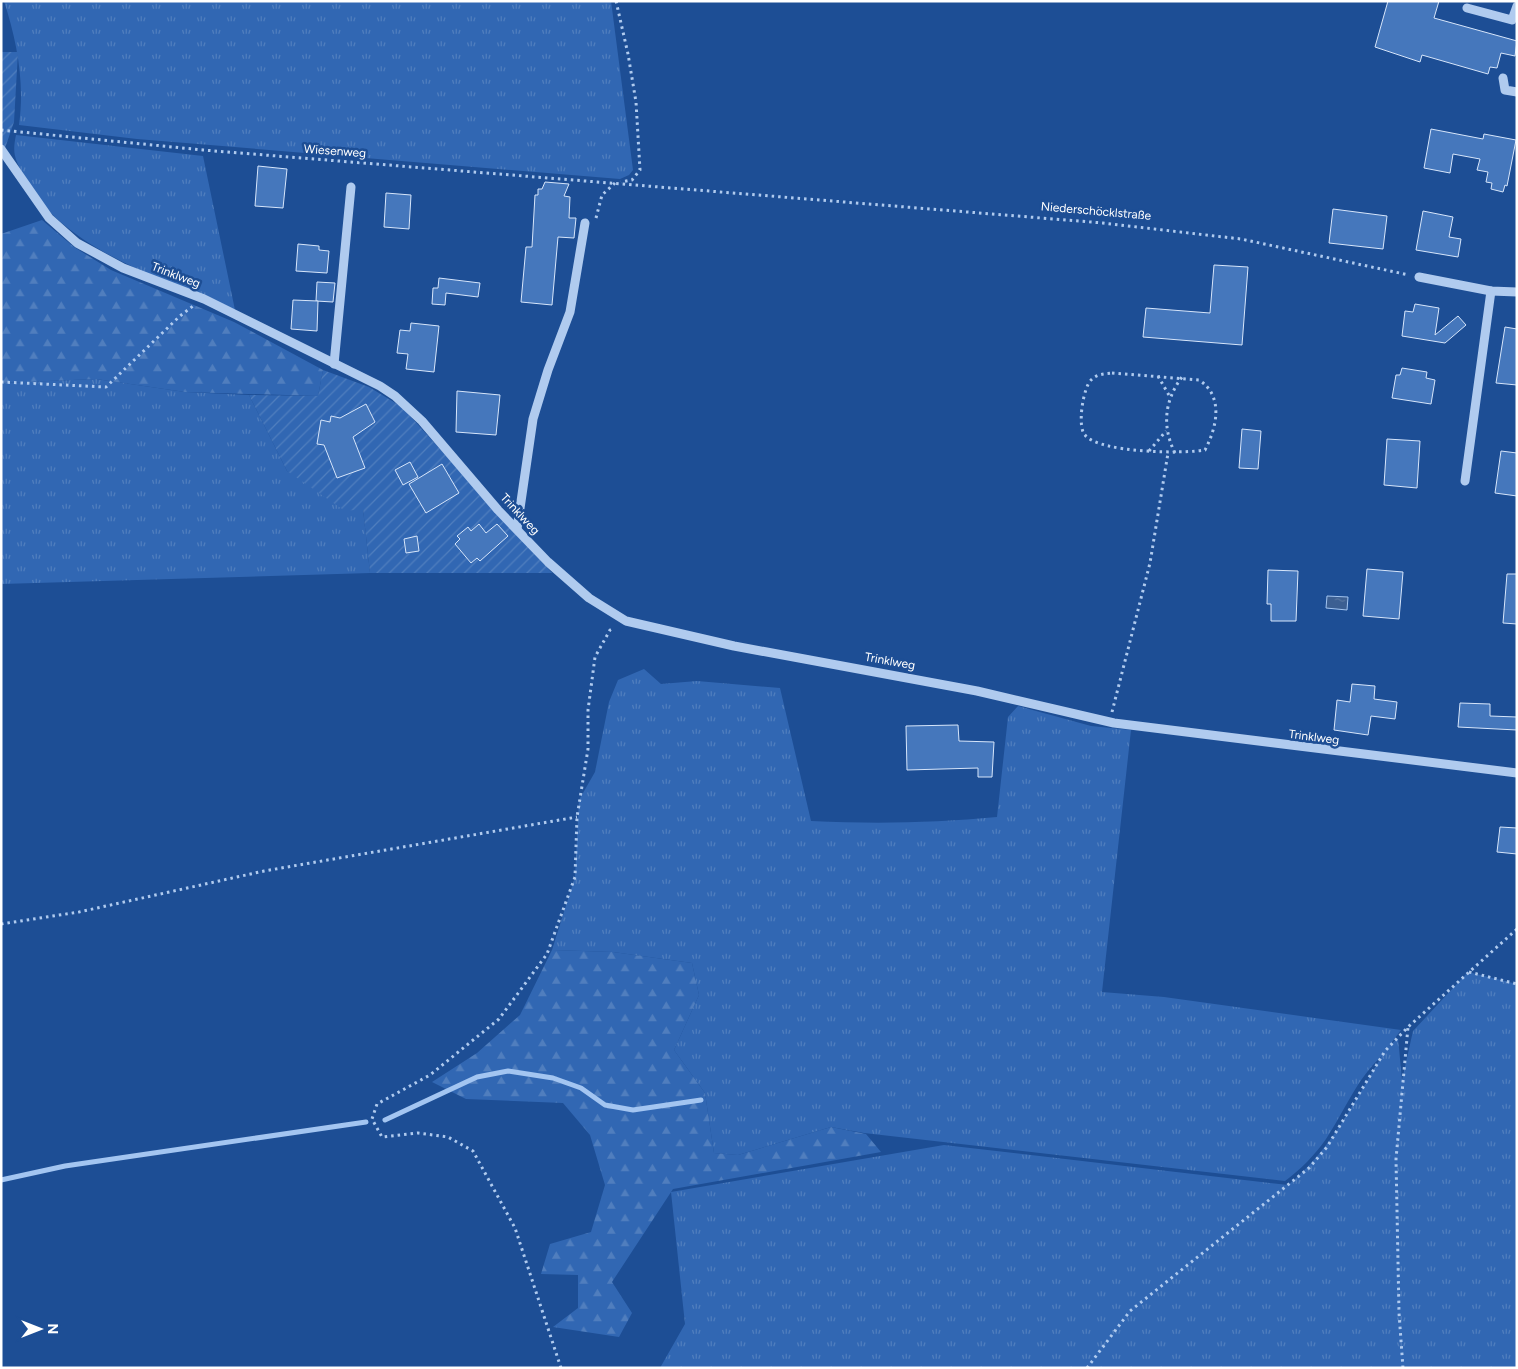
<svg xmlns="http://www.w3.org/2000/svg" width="1518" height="1369" font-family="Figtree,sans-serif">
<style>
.grass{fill:url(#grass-tufts)}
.forest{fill:url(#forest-firs)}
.garden{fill:url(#garden-furrows)}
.water{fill:url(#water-ripples);stroke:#a3c5f1}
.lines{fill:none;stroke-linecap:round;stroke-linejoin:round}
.stream{stroke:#a3c5f1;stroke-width:5}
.building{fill:#4577bc;stroke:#d7e6fb}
.path{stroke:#b0cbef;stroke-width:3;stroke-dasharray:2.5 4;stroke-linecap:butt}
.minor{stroke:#b0cbef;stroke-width:9}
.labels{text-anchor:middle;stroke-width:5;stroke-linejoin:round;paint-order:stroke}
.street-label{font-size:12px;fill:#fff;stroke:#1d4e95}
</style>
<defs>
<pattern id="grass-tufts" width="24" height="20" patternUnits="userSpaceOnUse" patternTransform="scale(1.25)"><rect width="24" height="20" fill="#3167b3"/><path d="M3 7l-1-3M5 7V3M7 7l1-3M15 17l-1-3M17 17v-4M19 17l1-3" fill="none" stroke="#507ebe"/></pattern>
<pattern id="forest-firs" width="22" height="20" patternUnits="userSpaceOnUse" patternTransform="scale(1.25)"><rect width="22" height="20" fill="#3167b3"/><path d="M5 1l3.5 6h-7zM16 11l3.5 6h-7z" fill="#507ebe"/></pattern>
<pattern id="garden-furrows" width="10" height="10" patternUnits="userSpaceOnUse" patternTransform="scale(1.25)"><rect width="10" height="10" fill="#3167b3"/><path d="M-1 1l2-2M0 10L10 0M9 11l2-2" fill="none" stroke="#507ebe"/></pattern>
<pattern id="water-ripples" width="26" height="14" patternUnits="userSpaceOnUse" patternTransform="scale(1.25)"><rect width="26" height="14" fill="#3c5f92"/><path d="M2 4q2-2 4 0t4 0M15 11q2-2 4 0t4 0" fill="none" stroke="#5977a2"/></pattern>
</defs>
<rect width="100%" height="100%" fill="#1d4e95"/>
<g class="grass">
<path d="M4,1H611L633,170L629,175L620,179L137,139L19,125C25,82 17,42 4,1Z"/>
<path d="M16,135L203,156L235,310C163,278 61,250 23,175C15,158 12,154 16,135Z"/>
<polygon points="96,379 185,392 249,395 287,471 363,509 370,573 1,584 1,383"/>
<path d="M644,669L661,684L697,681L780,688L811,821C874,824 935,823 997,817L1008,717L1018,706L1091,726L1131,730L1102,992L1164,997L1401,1030L1389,1046L1398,1038L1402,1080L1413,1031L1468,972L1517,984V1368H660L685,1324L671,1192L944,1145L1288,1185C1332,1149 1353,1103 1382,1056C1357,1078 1344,1112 1326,1139C1314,1156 1301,1169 1285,1181L864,1133L831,1127L738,1155L714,1153L705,1093L674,1050L699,995L692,963L613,952L552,950L575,877L579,800L595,772L609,702L618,680Z"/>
</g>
<g class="forest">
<polygon points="42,220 74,247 111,270 234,322 323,370 318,396 185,392 96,379 1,383 1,234"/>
<polygon points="552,950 613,952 692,963 699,995 674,1050 705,1093 714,1153 738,1155 831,1127 866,1134 881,1152 673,1189 612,1282 632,1313 619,1337 553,1327 578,1308 578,1275 541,1274 550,1244 591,1232 605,1185 590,1135 563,1103 466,1099 432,1082 477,1053 520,1015"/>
</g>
<g class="garden">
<polygon points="1,52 18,52 14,122 2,157 1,167"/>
<polygon points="323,370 369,387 402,407 552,573 370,573 363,509 345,511 287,471 249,395 318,396"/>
</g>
<polygon class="water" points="1327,596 1348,597 1347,610 1326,608"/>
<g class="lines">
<g class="stream">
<polyline points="385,1120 477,1077 508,1071 553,1078 581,1088 605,1105 633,1110 701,1100"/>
<polyline points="1,1180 65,1166 366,1122"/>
</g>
</g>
<g class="building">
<polygon points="1388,1 1439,1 1434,18 1517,41 1515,56 1501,53 1497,68 1490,67 1488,74 1422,55 1420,62 1375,47"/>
<polygon points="1431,129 1483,139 1484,134 1516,140 1507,186 1505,185 1503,192 1491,189 1492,183 1486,182 1488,172 1477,170 1480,159 1453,154 1450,173 1424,168"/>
<polygon points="258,166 287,169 283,208 255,206"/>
<polygon points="545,182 569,184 564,196 570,197 569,218 576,218 574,238 558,237 552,305 521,302 526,247 532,247 535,195 538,195 538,189 542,189"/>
<polygon points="386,193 411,195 409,229 384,227"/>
<polygon points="1333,209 1387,216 1383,249 1329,243"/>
<polygon points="1423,211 1453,217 1449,237 1461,239 1458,257 1416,250"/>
<polygon points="298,244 319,246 319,250 329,251 327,273 296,271"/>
<polygon points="1214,265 1248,267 1242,345 1143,337 1146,308 1210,313"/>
<polygon points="439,278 480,283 478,297 446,293 445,305 432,304 433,288 438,288"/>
<polygon points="317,282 335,283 333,302 316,301"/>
<polygon points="293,300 318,301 317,331 291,329"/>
<polygon points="1415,304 1439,308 1435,335 1458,316 1466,325 1445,343 1402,336 1405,311 1413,312"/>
<polygon points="411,323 439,326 434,372 406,369 408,354 397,353 400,330 410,331"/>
<polygon points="1505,327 1517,329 1517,385 1496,383"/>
<polygon points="1402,368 1427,372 1426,378 1435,380 1431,404 1392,398 1396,375 1400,375"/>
<polygon points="457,391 500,395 496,435 456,432"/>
<polygon points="366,404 375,422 353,437 365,468 337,478 324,445 317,444 321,420 330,422 331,416 340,418"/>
<polygon points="1242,429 1261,431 1258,469 1239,468"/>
<polygon points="1387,439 1420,441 1417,488 1384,485"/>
<polygon points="1501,451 1517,453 1517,496 1495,493"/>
<polygon points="410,462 418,477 403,485 395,470"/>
<polygon points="442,464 459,493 426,513 409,484"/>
<polygon points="479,524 486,533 497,524 508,536 480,561 477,558 471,563 455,544 460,539 457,536 468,527 471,531"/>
<polygon points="417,536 419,551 406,553 404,539"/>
<polygon points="1367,569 1403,572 1399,619 1363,616"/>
<polygon points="1268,570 1298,571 1296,621 1271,621 1271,604 1267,604"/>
<polygon points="1507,574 1517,574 1517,624 1503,623"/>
<polygon points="1352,684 1375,686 1374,699 1397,702 1395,719 1371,716 1368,735 1334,730 1337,700 1350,702"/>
<polygon points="1460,703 1490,704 1490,716 1517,717 1517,730 1458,727"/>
<polygon points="958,725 959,741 994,742 992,777 978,777 978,768 907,770 906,726"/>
<polygon points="1500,827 1517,828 1517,854 1497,852"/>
</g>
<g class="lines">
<g class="path">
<polyline points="616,1 628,54 636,102 640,170 632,180 621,182"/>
<polyline points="1,130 203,150 1103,223 1241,239 1409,275"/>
<polyline points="596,218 602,195 615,183"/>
<path d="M1112,373L1199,380C1224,396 1217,427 1205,450C1183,454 1099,453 1085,435C1077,427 1083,388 1091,380C1097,374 1103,374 1112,373Z"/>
<polyline points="1158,376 1170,397"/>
<polyline points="1,382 106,387 180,316 193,306"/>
<polyline points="1149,451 1166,431"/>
<path d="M1175,453C1162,427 1164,401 1182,377"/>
<polyline points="1112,712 1150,563 1168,453"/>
<polyline points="1,924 79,912 264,871 577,817"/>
<polyline points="1469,972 1517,984"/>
<polyline points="561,1368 515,1228 473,1151 448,1137 418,1133 382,1137 372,1119 377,1104 430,1075 499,1019 547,954 575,877 577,817 588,749 588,710 595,657 610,630 614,628"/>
<polyline points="1087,1368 1130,1311 1309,1168 1327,1147 1385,1051 1408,1027 1517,929"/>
<polyline points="1403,1368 1399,1313 1396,1159 1408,1027"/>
</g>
<g class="minor">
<polyline points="1467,8 1512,20 1517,6"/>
<polyline points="1503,78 1505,90 1517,92"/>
<polyline points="1,149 49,218 77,243 123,268 204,299 380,386 395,396 422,421 498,510 548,562 589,598 626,621 734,646 977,691 1114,723 1517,773"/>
<polyline points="1419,277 1491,291 1517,292"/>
<polyline points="334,364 351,187"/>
<polyline points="1465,481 1491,291"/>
<polyline points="517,529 533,419 548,370 570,312 585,223"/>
</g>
</g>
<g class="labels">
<g class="street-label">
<text transform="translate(335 151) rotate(4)" y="4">Wiesenweg</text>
<text transform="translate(1096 211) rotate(5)" y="4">Niederschöcklstraße</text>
<text transform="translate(176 275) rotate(21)" y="4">Trinklweg</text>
<text transform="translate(520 514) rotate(47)" y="4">Trinklweg</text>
<text transform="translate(890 661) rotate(10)" y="4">Trinklweg</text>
<text transform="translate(1314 737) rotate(7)" y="4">Trinklweg</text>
</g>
</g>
<rect width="1518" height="1369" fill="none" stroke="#ffffff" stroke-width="5"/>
<g transform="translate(40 1329) rotate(90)" stroke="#1d4e95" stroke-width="4" paint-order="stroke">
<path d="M0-4L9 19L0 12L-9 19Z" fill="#ffffff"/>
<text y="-8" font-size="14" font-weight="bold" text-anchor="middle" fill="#ffffff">N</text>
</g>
</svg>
